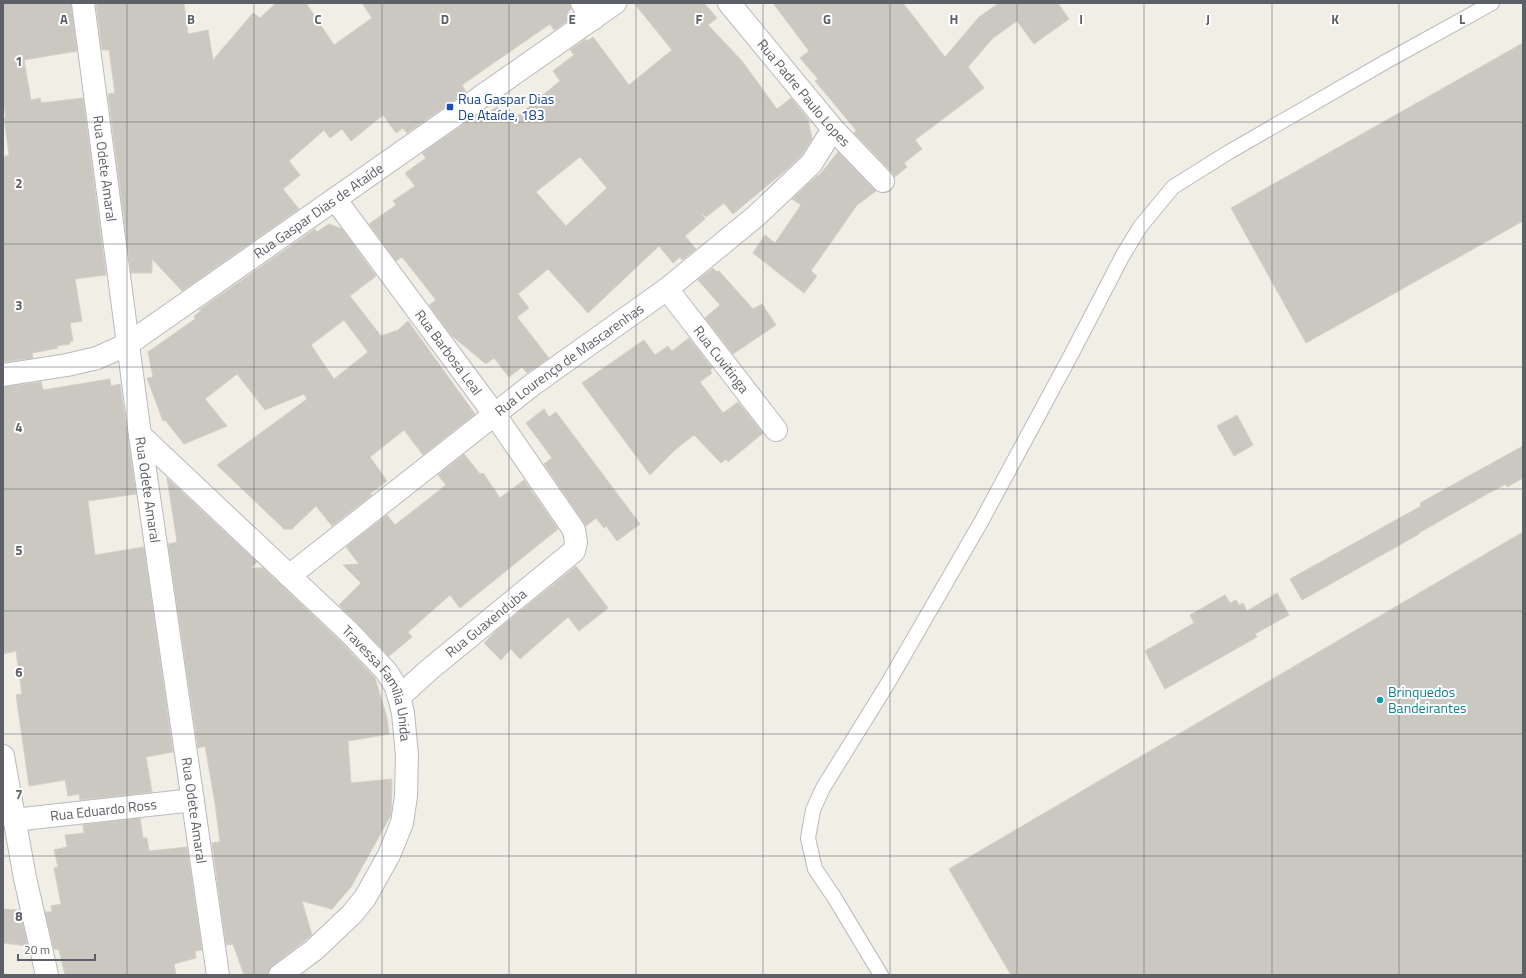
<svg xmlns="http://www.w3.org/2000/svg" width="1526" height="978" font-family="'Titillium Web',sans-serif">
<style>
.building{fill:#cbc8c2;stroke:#d5d0c3;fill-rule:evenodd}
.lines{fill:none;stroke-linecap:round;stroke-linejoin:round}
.lane-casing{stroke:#b7babf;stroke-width:16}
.street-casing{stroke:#b7babf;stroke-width:24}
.lane{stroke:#fff;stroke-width:14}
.street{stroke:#fff;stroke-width:22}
.grid{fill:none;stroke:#5d6066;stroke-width:1;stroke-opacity:0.55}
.transit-dot{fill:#1a4fb4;stroke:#fff;stroke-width:1.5}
.culture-dot{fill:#0f9aa8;stroke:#fff;stroke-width:1.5}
.labels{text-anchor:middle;stroke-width:4;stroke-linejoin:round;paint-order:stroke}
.street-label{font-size:14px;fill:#5d6066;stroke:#fff}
.transit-label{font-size:14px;fill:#164399;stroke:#fff;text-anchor:start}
.culture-label{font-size:14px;fill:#0d838f;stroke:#fff;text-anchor:start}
.grid-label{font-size:13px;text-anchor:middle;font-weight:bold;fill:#5d6066;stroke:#fff;stroke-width:4;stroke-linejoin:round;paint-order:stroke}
</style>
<rect width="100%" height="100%" fill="#f0eee5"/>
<g class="building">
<polygon points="3,3 71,3 77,51 24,60 31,100 40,98 41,103 83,98 106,275 75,279 82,321 70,323 73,341 70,342 70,344 57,346 58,348 32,353 33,358 3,362 3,157 9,155 4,117 6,117 3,102"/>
<polygon points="96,3 184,3 188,34 208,30 213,60 253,13 260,18 276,3 306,3 334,45 372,18 362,3 570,3 571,9 568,12 572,18 554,30 550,24 482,71 462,85 466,92 407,133 403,128 396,133 383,115 351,141 342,129 330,138 324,130 289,161 300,175 283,189 299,209 182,291 152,259 152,273 131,273 108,94 115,93 109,50 102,50"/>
<path d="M634,3H704L717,18L708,25L742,61L777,109L791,98L808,119L812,139L801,156L786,170L733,214L724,203L706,217L701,213L705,219L685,236L696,249L682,260L680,257L673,263L659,246L588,313L548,269L518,294L529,308L517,317L549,358L527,373L522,367L509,377L494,358L486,364L451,335L429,305L436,300L402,257L396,261L369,224L396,205L393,201L415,186L405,173L426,158L422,153L480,113L483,116L497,107L509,123L560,81L553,71L574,55L570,50L586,39L587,41L593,37L629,85L672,50ZM580,157L607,188L566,226L536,192Z"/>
<polygon points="773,3 903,3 945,57 979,17 999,3 1058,3 1069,19 1034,44 1017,21 993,38 968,67 984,88 915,140 922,149 904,163 907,167 895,177 892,172 854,133 856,130 815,81 818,79 800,58 809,51"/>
<polygon points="1523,43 1523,221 1306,343 1231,208"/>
<polygon points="838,152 876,191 857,205 811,271 817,276 804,293 753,253 765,235 775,243 801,205 792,199 818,175 818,177"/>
<path d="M329,224L342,229L376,276L350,296L381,336L398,330L408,321L475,414L423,455L404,430L370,457L387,481L370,494L372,495L332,526L316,506L292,529H284L217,465L307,399L304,394L265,410L237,374L205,399L227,426L184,444L165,420L163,421L147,378L153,377L148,352L195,319L194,316L201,311L199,310L315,229L317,232ZM344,320L368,352L334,379L311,345Z"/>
<polygon points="713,268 717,272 719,271 753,309 762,304 776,325 733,354 705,318 720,305 698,280"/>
<polygon points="689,338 712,368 710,370 712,373 700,382 723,413 738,402 763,433 728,462 726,459 721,463 694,435 676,449 650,475 582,383 644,340 655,355 668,346 672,351"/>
<polygon points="110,379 111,386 120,384 136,494 88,501 95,555 144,547 173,752 146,757 152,792 80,800 79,794 68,796 65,780 29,786 16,695 22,694 16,651 3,654 3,387 41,382 43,390"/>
<polygon points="544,409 549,417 556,412 640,524 617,541 606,526 604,528 596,518 586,526 544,464 552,458 526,423"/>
<polygon points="1237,415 1253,445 1234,456 1217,426"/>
<polygon points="1523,446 1523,478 1507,487 1506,484 1487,494 1419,533 1419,534 1302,600 1290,579 1421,506 1420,503"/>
<polygon points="464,454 480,474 483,473 500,498 524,480 558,529 460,608 450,595 408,632 412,637 389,656 339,605 361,583 343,565 359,564 346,547 387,515 395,525 446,485 438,475"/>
<polygon points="167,478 257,562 251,568 263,568 340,641 375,678 387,718 389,734 348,741 351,783 392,779 391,815 351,887 332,909 302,901 312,935 273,965 269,970 268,974 266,975 244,975 233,944 226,945 212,843 220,842 215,803 205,746 198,748 168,544 177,542"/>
<polygon points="1523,532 1523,975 1011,975 949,869"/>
<polygon points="576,566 608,608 579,631 568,617 520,659 511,649 501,660 484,643 497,630"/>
<polygon points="1277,593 1289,615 1255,634 1257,637 1165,689 1145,651 1194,623 1190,615 1225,595 1230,603 1236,600 1239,605 1243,603 1247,611"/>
<polygon points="140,818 143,838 147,838 149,851 187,847 202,950 195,951 196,958 174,964 176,975 65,975 59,950 54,949 45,912 52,912 51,906 61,904 54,868 58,867 54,850 67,847 65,835 84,833 83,825"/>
<polygon points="3,909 20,910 28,946 3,943"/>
</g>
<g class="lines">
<g class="lane-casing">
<polyline id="lane" points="881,975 834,897 815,869 808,838 813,810 823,788 888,683 981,522 1071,355 1123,255 1140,227 1173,187 1229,152 1387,61 1492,3"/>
</g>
<g class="street-casing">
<g id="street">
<path id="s1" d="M83,3L140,435L218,975"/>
<polyline points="582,3 593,19"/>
<path id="s2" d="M729,3L833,129L883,181"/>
<path id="s3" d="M335,199L495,415L574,530L576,542L574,551L430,669L399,697"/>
<path id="s4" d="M667,289L776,430"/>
<path id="s5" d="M3,375L67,365L97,358L128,344L615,3"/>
<path id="s6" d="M140,435L349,632L386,671L395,685L399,697L403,713L407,755L406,796L402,823L389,855L365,898L352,914L314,950L280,975"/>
<path id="s7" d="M289,576L532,385L667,289L756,216L811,164L833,129"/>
<polyline points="3,756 25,878 47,975"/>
<path id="s8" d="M14,820L193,800"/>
</g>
</g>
<use href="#lane" class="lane"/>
<use href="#street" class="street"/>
</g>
<path class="grid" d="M127,3V975M254,3V975M382,3V975M509,3V975M636,3V975M763,3V975M890,3V975M1017,3V975M1144,3V975M1272,3V975M1399,3V975M3,122H1523M3,244H1523M3,367H1523M3,489H1523M3,611H1523M3,734H1523M3,856H1523"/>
<rect class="transit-dot" x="446" y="103" width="8" height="8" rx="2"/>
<circle class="culture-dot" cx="1380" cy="700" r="4"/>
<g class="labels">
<g class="street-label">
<text dy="5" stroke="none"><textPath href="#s2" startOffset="117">Rua Padre Paulo Lopes</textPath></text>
<text dy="5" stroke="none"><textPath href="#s1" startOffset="167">Rua Odete Amaral</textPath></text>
<text dy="5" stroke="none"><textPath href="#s5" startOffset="362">Rua Gaspar Dias de Ataíde</textPath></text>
<text dy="5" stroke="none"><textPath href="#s3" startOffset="191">Rua Barbosa Leal</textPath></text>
<text dy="5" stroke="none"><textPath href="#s4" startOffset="89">Rua Cuvitinga</textPath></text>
<text dy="5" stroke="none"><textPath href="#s7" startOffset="354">Rua Lourenço de Mascarenhas</textPath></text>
<text dy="5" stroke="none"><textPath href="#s1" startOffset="491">Rua Odete Amaral</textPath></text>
<text transform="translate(486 623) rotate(-39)" y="5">Rua Guaxenduba</text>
<text dy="5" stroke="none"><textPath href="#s6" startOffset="348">Travessa Família Unida</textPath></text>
<text dy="5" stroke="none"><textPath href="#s8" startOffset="90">Rua Eduardo Ross</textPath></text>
<text dy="5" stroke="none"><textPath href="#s1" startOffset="815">Rua Odete Amaral</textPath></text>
</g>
<g class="transit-label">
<text x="458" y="104">Rua Gaspar Dias<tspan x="458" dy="16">De Ataíde, 183</tspan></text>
</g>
<g class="culture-label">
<text x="1388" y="697">Brinquedos<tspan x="1388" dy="16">Bandeirantes</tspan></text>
</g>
</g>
<g class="grid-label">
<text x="64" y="24">A</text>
<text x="191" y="24">B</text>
<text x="318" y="24">C</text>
<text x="445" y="24">D</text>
<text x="572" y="24">E</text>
<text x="699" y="24">F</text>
<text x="827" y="24">G</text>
<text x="954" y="24">H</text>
<text x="1081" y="24">I</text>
<text x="1208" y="24">J</text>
<text x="1335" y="24">K</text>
<text x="1462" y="24">L</text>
<text x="19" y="66">1</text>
<text x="19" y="188">2</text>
<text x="19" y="310">3</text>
<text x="19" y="432">4</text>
<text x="19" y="555">5</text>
<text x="19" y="677">6</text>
<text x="19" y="799">7</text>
<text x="19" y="921">8</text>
</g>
<rect width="1526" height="978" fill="none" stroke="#5d6066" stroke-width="8"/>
<path d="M18 954v6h77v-6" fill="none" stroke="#5d6066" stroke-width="2"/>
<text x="24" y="954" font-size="12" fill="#5d6066" stroke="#ffffff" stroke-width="3" paint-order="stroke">20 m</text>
</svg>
